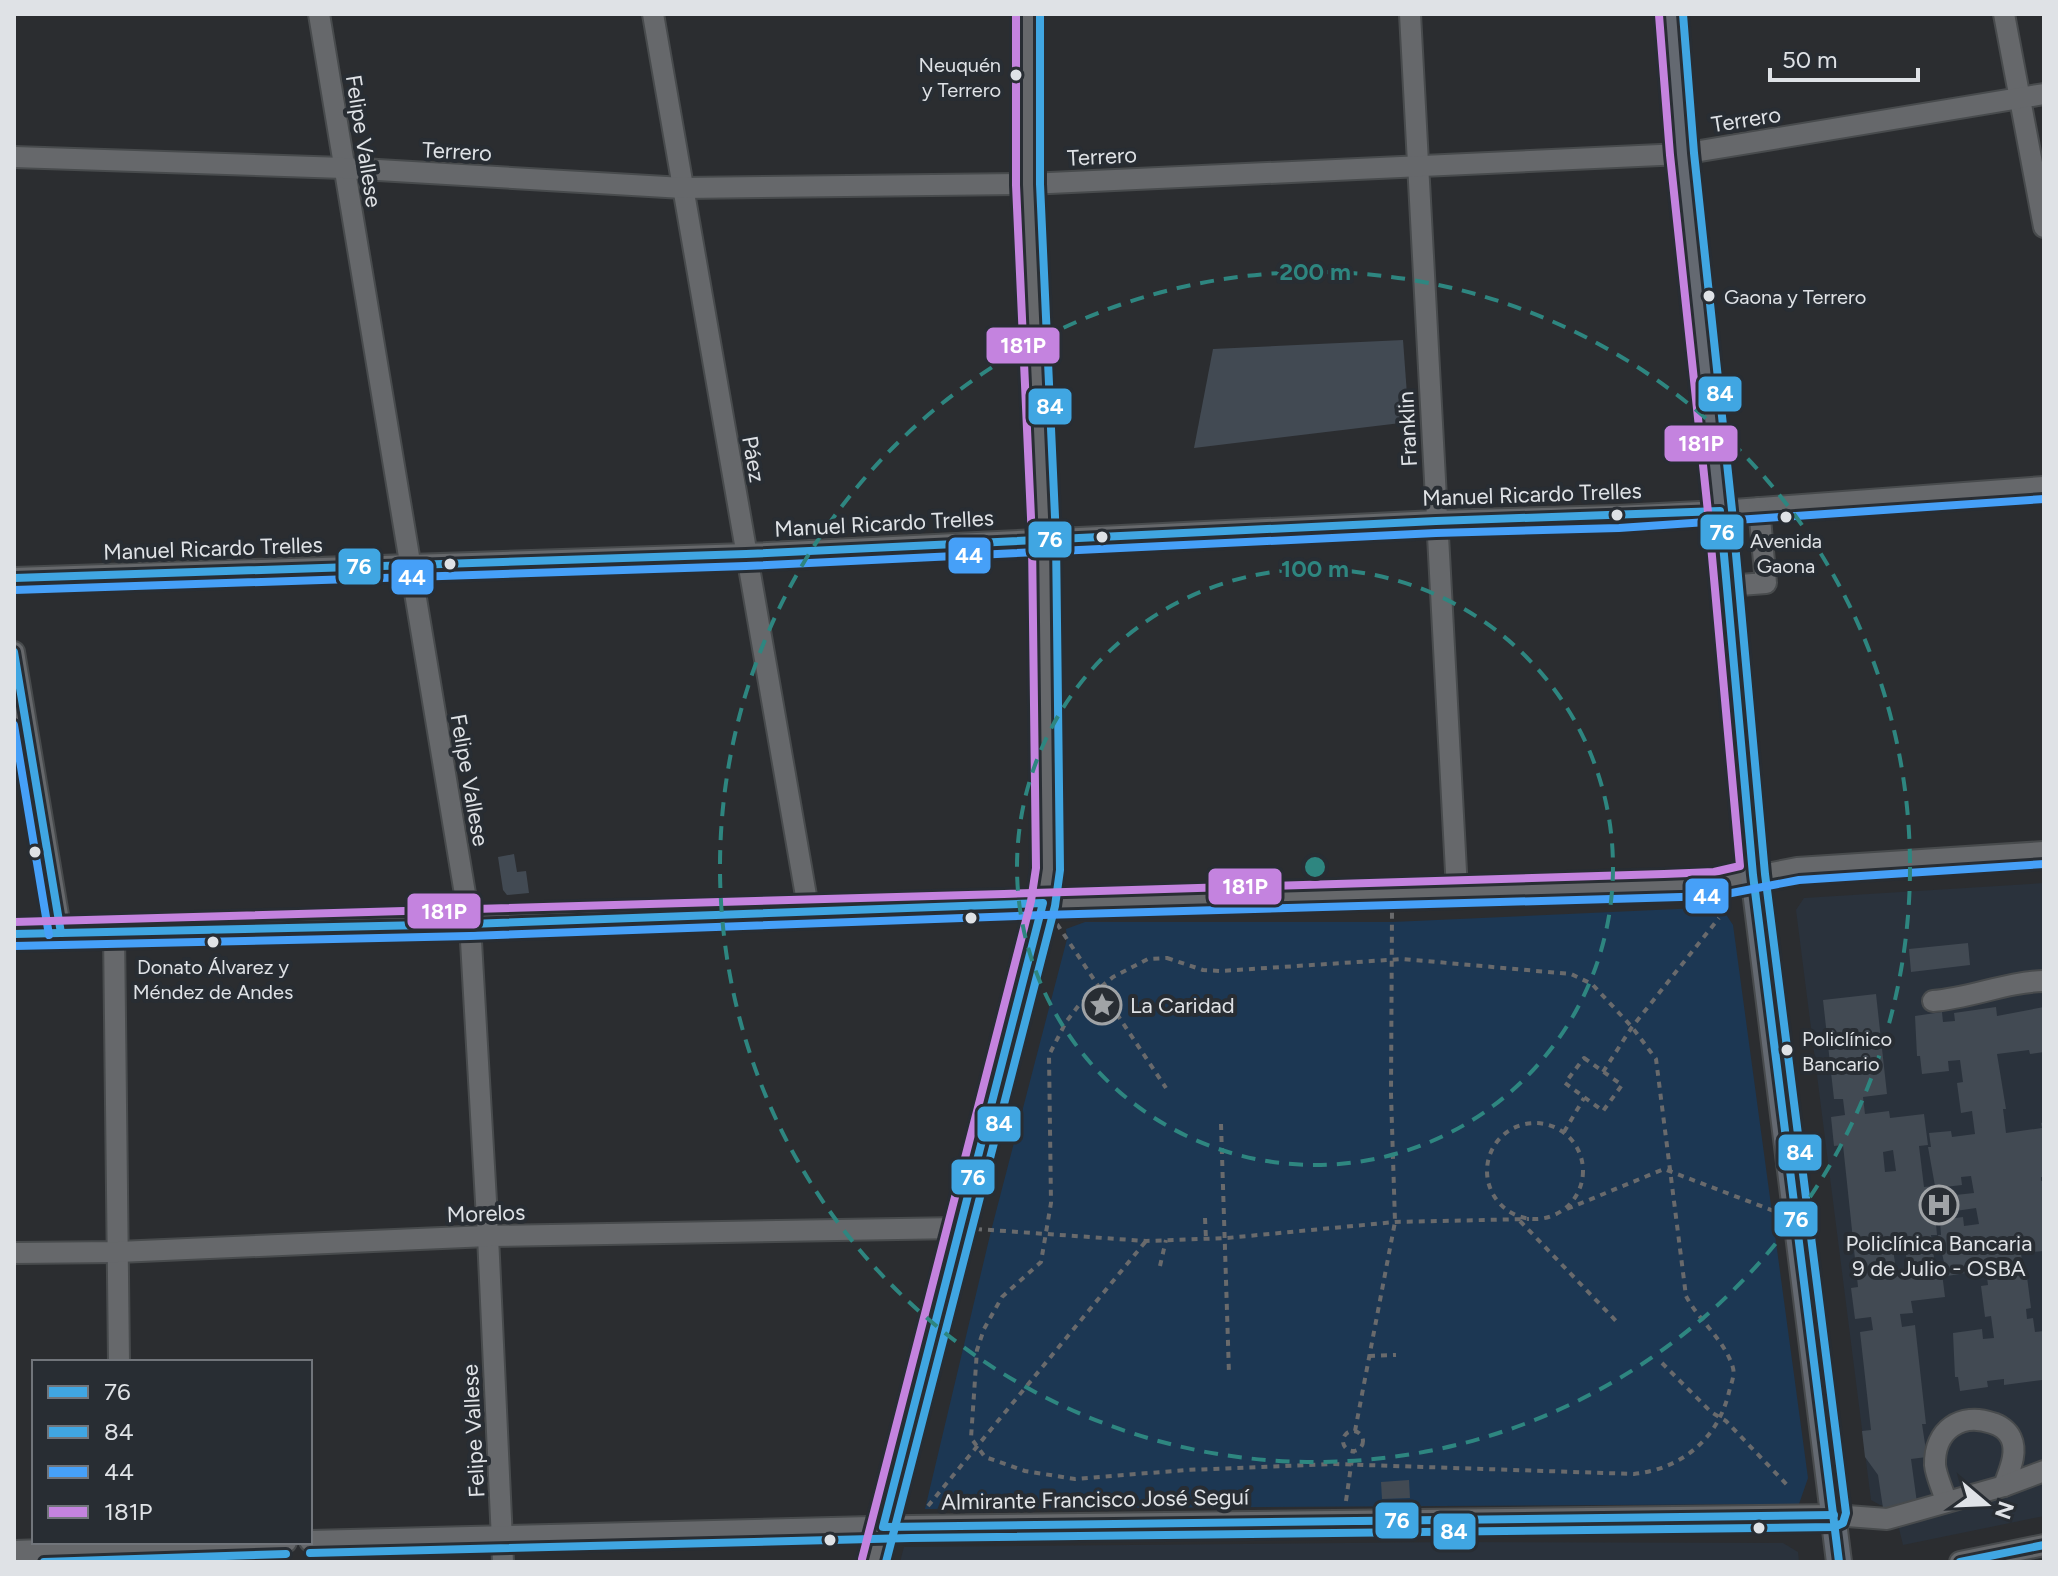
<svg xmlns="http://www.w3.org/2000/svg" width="2058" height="1576" font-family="Figtree,sans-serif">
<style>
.built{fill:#2a323c}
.green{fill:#1c3753}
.building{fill:#424a53;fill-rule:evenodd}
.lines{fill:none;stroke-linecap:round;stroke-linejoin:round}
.minor-casing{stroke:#484b4d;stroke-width:24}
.major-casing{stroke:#484b4d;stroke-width:28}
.path{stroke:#696a6c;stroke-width:4;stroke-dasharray:6 6;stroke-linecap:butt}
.minor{stroke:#66686b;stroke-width:20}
.major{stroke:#646971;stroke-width:24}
.bus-1-casing{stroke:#282d33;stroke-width:14}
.bus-2-casing{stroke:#282d33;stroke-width:14}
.bus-3-casing{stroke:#282d33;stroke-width:14}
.bus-4-casing{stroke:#282d33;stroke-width:14}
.bus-1{stroke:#40a6e2;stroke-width:8}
.bus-2{stroke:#40a6e2;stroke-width:8}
.bus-3{stroke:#46a0f8;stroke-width:8}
.bus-4{stroke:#c483df;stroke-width:8}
.ring{fill:none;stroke:#2e8680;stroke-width:4;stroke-dasharray:14 10}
.bus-dot{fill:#dfe2e6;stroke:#282d33;stroke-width:3}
.labels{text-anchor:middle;stroke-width:8;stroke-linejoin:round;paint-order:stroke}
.bus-label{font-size:20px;fill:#dfe2e6;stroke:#282d33;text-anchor:start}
.street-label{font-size:22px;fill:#dfe2e6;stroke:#282d33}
.poi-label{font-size:22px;fill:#dfe2e6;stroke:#282d33;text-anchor:start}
.centre{fill:#2e8680;stroke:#282d33;stroke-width:4}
.ring-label{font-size:24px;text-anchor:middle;font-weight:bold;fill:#2e8680;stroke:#282d33;stroke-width:8;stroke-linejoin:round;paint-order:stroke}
.line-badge{stroke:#282d33;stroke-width:3}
.badge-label{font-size:22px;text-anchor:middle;font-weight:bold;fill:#fff}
</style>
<rect width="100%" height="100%" fill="#2b2d30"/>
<g class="built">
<polygon points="2044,883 2044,1516 1903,1545 1894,1508 1880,1505 1871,1500 1796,910 1804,898"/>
<polygon points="1452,1542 1783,1543 1798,1552 1799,1562 900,1562 904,1547"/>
</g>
<polygon class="green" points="1721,907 1733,925 1808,1478 1799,1504 925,1509 991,1231 1067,939 1066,929 1085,922 1392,922"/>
<g class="building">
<polygon points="1403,340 1409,422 1194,448 1213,349"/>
<polygon points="514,854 517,872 526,871 529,893 507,895 503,890 498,857"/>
<polygon points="1968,943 1970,965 1911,972 1909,949"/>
<path d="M1876,994L1887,1094L1863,1097L1865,1114L1889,1111L1890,1118L1924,1114L1928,1145L1919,1146L1924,1187L1935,1186L1928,1147H1931L1929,1133L1951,1131L1952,1137L1975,1134L1972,1111L1961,1113L1957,1083L1963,1082L1960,1060L1948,1061L1949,1071L1922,1074L1920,1056H1917L1915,1016L1942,1012L1943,1022L1955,1021L1954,1013L1996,1007L1997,1016L2044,1007V1052L2030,1054L2029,1050L1997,1054L2006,1109H2003L2006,1133L2042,1128L2041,1123L2044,1122V1177H2041V1181L2044,1180V1251L2021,1253L2023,1270L2026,1269L2031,1308L2026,1309L2027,1319L2033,1318L2035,1332L2044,1331L2042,1380L2004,1385V1379L1987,1381L1988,1387L1960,1391L1958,1377H1955L1953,1333L1982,1329L1983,1339L1994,1338L1991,1316L1985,1317L1981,1286L1988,1285L1986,1270H1990L1989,1261L1971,1263L1972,1272L1947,1276L1938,1235H1941L1940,1220L1963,1217L1964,1226L1979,1224L1976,1208L1935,1214L1937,1235H1931L1935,1265H1941L1945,1297L1911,1301L1913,1313L1900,1314L1902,1327L1915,1325L1926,1424H1922L1927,1457L1911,1459L1917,1503L1883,1508L1878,1475L1865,1457L1862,1431L1871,1430L1860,1332L1873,1330L1871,1317L1855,1319L1851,1288L1858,1287L1843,1145L1834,1146L1831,1117L1845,1115L1843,1099H1834L1823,1000ZM1893,1150L1896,1171L1885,1172L1883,1152ZM1971,1176L1974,1193L1937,1197L1936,1188L1962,1185L1961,1177ZM1905,1248L1908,1269L1896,1270L1893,1249Z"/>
<polygon points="1409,1480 1410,1498 1382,1499 1381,1482"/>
</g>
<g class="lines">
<g class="minor-casing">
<g id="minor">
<polyline points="319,14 470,924 488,1236 503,1562"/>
<polyline points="653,14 809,913"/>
<polyline points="1410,14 1457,890"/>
<polyline points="2004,14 2044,227"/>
<polyline points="14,157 344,168 683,188 1028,184 1682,154 2044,94"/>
<polyline points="14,578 746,554 1436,521 1618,516 1720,511 2044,487"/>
<polyline points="1727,586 1766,583 1759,508"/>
<polyline points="14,652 61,933"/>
<polyline points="114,932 119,1362"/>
<polyline points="14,934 470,924 1043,903 1664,886 1716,884 1797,868 2044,852"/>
<path d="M1933,1001C1971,998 2006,982 2044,981"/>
<polyline points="14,1253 118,1252 488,1236 959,1228"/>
<path d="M1946,1501C1943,1490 1936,1476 1935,1465C1934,1430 1961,1412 1992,1423C2000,1425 2008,1431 2011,1438C2018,1453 2009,1471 2004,1486"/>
<polyline points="310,1541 911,1526 1834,1515 1887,1519 2004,1486 2044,1471"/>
<polyline points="14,1551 286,1542"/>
<polyline points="874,1562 1043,903 1048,869 1044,540 1028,184 1028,14"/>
<polyline points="1960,1562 2044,1545"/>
</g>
</g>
<g class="major-casing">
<polyline id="major" points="1671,14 1682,154 1720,511 1753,875 1839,1562"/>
</g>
<g class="path">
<polyline points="1057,924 1166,1088"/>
<path d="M1167,958L1203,970L1221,971L1403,959L1571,974L1592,984L1632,1027L1656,1059L1686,1296C1699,1321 1725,1340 1733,1368C1735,1375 1731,1384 1729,1392C1718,1439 1681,1469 1634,1474L1335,1464L1186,1470L1075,1479L1025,1471L985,1457L971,1438L977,1350L984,1329L1002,1297L1041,1262L1051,1203L1049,1055L1066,1022L1079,1005L1113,977L1148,959Z"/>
<polygon points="1584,1058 1622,1085 1603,1111 1565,1083"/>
<polyline points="1603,1072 1632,1027 1719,918"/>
<circle cx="1535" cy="1171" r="48"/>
<polyline points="1221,1124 1229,1374"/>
<polyline points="1564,1132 1584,1098"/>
<polyline points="1567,1209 1664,1169 1774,1211"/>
<polyline points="1205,1218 1206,1239"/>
<polyline points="1520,1221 1618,1323"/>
<polyline points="976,1229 1146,1241 1227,1238 1395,1222 1529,1219"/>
<polyline points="1160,1266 1166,1240"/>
<polyline points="1369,1356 1396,1355"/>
<polyline points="1662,1363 1711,1412 1726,1421 1790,1488"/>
<circle cx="1353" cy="1441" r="10"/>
<polyline points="1355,1431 1395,1222 1391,1094 1392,911"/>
<polyline points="1346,1501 1353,1452"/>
<polyline points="928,1506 1146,1241"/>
</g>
<use href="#minor" class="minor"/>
<use href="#major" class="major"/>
<g class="bus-1-casing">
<g id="bus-1">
<polyline points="14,578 746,554 1436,521 1720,511 1753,875 1839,1562"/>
<polyline points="14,652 61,933"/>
<polyline points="14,934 470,924 1043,903 883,1527 1834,1515"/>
<polyline points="1960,1562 2044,1545"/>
</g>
</g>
<g class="bus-2-casing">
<g id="bus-2">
<polyline points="310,1553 911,1538 1834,1527 1843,1523 1846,1513 1765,874 1732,510 1694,153 1683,14"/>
<polyline points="44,1562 286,1554"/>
<polyline points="886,1562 1055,906 1060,870 1056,539 1040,184 1040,14"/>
</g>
</g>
<g class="bus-3-casing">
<g id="bus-3">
<polyline points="14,590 746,566 1436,533 1619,528 2044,499"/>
<polyline points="14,725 49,935"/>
<polyline points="14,946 470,936 1043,915 1716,896 1799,880 2044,864"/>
</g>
</g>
<g class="bus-4-casing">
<g id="bus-4">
<path d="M14,922C564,910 1114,889 1664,874L1714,872L1740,866L1708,512L1670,155L1659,15"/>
<polyline points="862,1559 1031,901 1036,868 1032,540 1016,185 1016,14"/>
</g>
</g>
<use href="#bus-1" class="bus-1"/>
<use href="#bus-2" class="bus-2"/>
<use href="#bus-3" class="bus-3"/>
<use href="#bus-4" class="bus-4"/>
</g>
<g class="ring">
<circle cx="1315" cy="867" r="298"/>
<circle cx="1315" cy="867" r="595"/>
</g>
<defs>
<g id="sight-ring" transform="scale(2)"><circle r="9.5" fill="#282d33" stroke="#a0a3a6" stroke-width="1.5"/><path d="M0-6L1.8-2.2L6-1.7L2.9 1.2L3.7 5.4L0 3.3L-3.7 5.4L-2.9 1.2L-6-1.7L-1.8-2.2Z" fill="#a0a3a6"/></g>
<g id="hospital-ring" transform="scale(2)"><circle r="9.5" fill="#282d33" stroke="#a0a3a6" stroke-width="1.5"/><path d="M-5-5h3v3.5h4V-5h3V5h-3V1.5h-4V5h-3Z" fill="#a0a3a6"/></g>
</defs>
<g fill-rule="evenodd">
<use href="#sight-ring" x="1102" y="1005"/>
<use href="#hospital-ring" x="1939" y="1205"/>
</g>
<g class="bus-dot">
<circle cx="1016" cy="75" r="7"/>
<circle cx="1709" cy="296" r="7"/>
<circle cx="1617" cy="515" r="7"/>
<circle cx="1786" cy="517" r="7"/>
<circle cx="1102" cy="537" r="7"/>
<circle cx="450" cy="564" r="7"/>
<circle cx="35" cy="852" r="7"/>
<circle cx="971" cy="918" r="7"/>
<circle cx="213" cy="942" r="7"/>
<circle cx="1787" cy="1050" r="7"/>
<circle cx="1759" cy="1528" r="7"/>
<circle cx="830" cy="1540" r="7"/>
</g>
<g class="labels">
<g class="bus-label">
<text x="1001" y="72" text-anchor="end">Neuquén<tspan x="1001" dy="25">y Terrero</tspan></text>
<text x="1724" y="304">Gaona y Terrero</text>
<text x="1786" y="548" text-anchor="middle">Avenida<tspan x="1786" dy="25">Gaona</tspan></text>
<text x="213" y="974" text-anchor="middle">Donato Álvarez y<tspan x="213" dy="25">Méndez de Andes</tspan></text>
<text x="1802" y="1046">Policlínico<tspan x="1802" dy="25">Bancario</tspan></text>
</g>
<g class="street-label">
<text transform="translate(1746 119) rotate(-9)" y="8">Terrero</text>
<text transform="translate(364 141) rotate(81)" y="8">Felipe Vallese</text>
<text transform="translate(457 151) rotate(3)" y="8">Terrero</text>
<text transform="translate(1102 156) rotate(-3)" y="8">Terrero</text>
<text transform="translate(1407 429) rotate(-93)" y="8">Franklin</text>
<text transform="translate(754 459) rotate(80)" y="8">Páez</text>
<text transform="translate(1532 494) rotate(-2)" y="8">Manuel Ricardo Trelles</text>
<text transform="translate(884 523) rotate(-3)" y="8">Manuel Ricardo Trelles</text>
<text transform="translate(213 548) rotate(-2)" y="8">Manuel Ricardo Trelles</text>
<text transform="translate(470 780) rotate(80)" y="8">Felipe Vallese</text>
<text transform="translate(486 1213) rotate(-2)" y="8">Morelos</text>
<text transform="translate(473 1431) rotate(-93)" y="8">Felipe Vallese</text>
<text transform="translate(1095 1499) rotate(-1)" y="8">Almirante Francisco José Seguí</text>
</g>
<g class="poi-label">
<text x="1130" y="1013">La Caridad</text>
<text x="1939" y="1251" text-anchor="middle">Policlínica Bancaria<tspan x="1939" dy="25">9 de Julio - OSBA</tspan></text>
</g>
</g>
<circle cx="1315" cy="867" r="12" class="centre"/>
<g class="ring-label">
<text x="1315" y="280">200 m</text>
<text x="1315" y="577">100 m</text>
</g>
<g class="line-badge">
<rect x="985" y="326" width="76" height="39" rx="8" fill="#c483df"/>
<rect x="1697" y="375" width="46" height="38" rx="8" fill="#40a6e2"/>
<rect x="1027" y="387" width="46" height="39" rx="8" fill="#40a6e2"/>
<rect x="1663" y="424" width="76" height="39" rx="8" fill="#c483df"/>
<rect x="1699" y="513" width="46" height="38" rx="8" fill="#40a6e2"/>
<rect x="1027" y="520" width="46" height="39" rx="8" fill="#40a6e2"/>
<rect x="947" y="536" width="45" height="39" rx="8" fill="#46a0f8"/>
<rect x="337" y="547" width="45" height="39" rx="8" fill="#40a6e2"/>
<rect x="390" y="558" width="45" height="38" rx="8" fill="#46a0f8"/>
<rect x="1207" y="867" width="76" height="39" rx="8" fill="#c483df"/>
<rect x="1684" y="877" width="46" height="38" rx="8" fill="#46a0f8"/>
<rect x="406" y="892" width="76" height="38" rx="8" fill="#c483df"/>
<rect x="976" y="1105" width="46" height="38" rx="8" fill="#40a6e2"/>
<rect x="1777" y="1133" width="46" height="39" rx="8" fill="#40a6e2"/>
<rect x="950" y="1158" width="46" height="38" rx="8" fill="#40a6e2"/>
<rect x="1773" y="1200" width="46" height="38" rx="8" fill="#40a6e2"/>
<rect x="1374" y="1501" width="46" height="39" rx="8" fill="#40a6e2"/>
<rect x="1432" y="1512" width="45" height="39" rx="8" fill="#40a6e2"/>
</g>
<g class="badge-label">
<text x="1023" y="353">181P</text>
<text x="1720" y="401">84</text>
<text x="1050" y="414">84</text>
<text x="1701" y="451">181P</text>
<text x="1722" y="540">76</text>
<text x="1050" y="547">76</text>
<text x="969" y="563">44</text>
<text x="359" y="574">76</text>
<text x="412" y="585">44</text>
<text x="1245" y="894">181P</text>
<text x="1707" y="904">44</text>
<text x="444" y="919">181P</text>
<text x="999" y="1131">84</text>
<text x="1800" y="1160">84</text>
<text x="973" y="1185">76</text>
<text x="1796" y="1227">76</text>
<text x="1397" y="1528">76</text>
<text x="1454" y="1539">84</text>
</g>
<rect width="2058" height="1576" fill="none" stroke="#dfe2e6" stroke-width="32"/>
<rect x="32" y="1360" width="280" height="184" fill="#282d33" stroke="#71757b" stroke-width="2"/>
<rect x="48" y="1386" width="40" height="12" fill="#40a6e2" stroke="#71757b" stroke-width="2"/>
<text x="104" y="1400" font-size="24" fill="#dfe2e6">76</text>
<rect x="48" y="1426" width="40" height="12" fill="#40a6e2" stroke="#71757b" stroke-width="2"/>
<text x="104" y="1440" font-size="24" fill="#dfe2e6">84</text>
<rect x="48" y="1466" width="40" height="12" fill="#46a0f8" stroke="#71757b" stroke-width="2"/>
<text x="104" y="1480" font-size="24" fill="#dfe2e6">44</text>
<rect x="48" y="1506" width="40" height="12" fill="#c483df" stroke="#71757b" stroke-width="2"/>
<text x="104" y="1520" font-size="24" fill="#dfe2e6">181P</text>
<g transform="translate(1986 1504) rotate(109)" stroke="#282d33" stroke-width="6" paint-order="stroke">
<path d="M0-6L14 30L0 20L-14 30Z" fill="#dfe2e6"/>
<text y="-12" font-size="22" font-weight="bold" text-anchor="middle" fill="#dfe2e6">N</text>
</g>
<path d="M1770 68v12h148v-12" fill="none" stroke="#dfe2e6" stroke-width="4"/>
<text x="1782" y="68" font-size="24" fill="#dfe2e6" stroke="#282d33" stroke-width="6" paint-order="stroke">50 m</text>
</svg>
